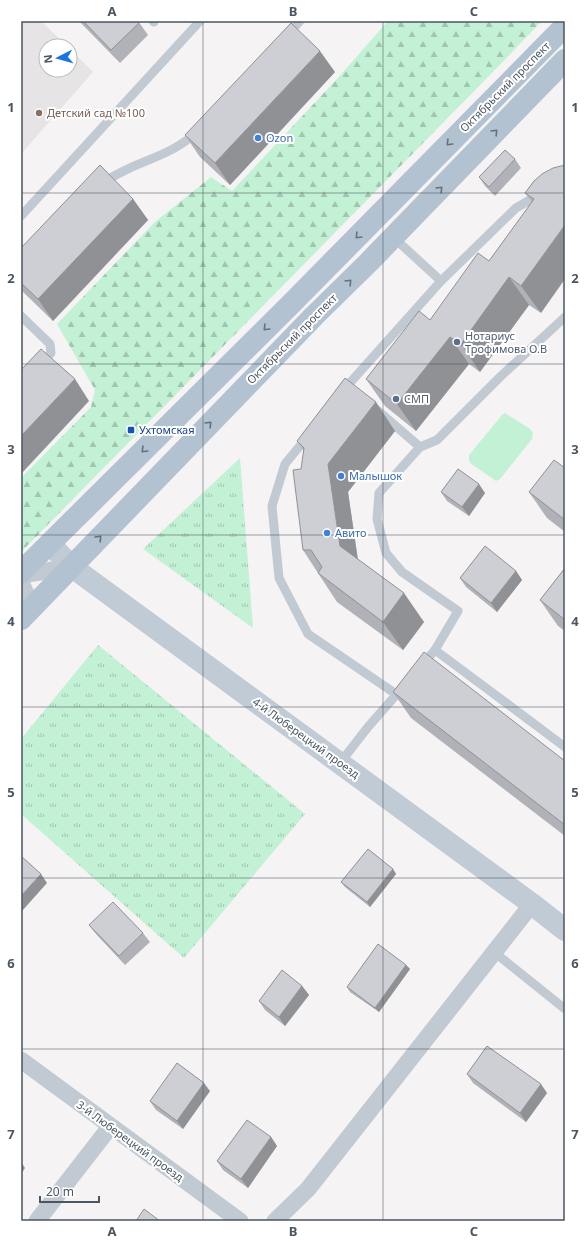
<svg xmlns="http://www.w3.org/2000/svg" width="586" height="1242" font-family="'Noto Sans',sans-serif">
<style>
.education{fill:#e6e4e5}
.grass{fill:url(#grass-tufts)}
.forest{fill:url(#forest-firs)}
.pitch{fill:#c3f1d5}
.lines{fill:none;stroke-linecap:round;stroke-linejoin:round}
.lane{stroke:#c1cad2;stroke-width:9}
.street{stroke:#c1cad2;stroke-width:17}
.secondary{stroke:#c1cbd6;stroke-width:22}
.primary{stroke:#b3c2d1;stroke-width:22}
.wall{fill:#b0b2b7}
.shaded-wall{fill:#909195}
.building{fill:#cdcfd5;stroke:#909195}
.oneway{stroke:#64717d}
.grid{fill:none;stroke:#4a5661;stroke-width:1;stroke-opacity:0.55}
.education-dot{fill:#8d6e63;stroke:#fff;stroke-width:1.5}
.shop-dot{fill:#3f7fe0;stroke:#fff;stroke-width:1.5}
.service-dot{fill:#5c6f8a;stroke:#fff;stroke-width:1.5}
.transit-dot{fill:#1a4fb4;stroke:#fff;stroke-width:1.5}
.labels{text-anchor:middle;stroke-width:4;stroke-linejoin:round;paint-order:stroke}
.street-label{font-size:11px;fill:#4a5661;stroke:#fff}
.education-label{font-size:11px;fill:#785e54;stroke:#fff;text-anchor:start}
.shop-label{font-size:11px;fill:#366cbe;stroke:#fff;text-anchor:start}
.service-label{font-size:11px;fill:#4e5e75;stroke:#fff;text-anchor:start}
.transit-label{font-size:11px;fill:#164399;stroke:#fff;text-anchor:start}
.neatline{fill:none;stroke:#4a5661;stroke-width:1.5}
.grid-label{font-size:13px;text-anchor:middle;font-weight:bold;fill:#4a5661}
</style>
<defs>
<pattern id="grass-tufts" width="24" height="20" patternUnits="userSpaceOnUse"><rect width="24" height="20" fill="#c3f1d5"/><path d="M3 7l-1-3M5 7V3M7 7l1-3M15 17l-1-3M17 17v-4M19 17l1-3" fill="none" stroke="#a0c6b0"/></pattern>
<pattern id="forest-firs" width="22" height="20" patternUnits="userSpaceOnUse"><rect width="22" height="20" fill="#c3f1d5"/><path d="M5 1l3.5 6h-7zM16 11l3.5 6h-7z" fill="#a0c6b0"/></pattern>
</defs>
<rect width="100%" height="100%" fill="#f5f3f3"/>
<polygon class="education" points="21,21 41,21 67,46 46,46 46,70 70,70 70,49 93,72 21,154"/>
<g class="grass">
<polygon points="240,458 253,628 143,549"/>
<polygon points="98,645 305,814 184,958 21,814 21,739"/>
</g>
<polygon class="forest" points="388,21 542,21 486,79 21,552 21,478 91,407 95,390 57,324 155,222 211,177 232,191 337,79"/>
<polygon class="pitch" points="505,413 530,429 533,433 532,439 500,479 496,481 470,463 469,459 469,455 502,415"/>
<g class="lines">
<g class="lane">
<polyline points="153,21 154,22"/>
<polyline points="287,35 300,21"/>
<path d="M103,184C111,176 120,173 130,168C152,158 179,150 196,132"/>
<polyline points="21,216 200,21"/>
<polyline points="441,281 516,208 540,194"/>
<polyline points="21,316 50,344 51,353 40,364"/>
<polyline points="348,385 441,281 393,237"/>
<polyline points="377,410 420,447 379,493 377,519 386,553 402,572 458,611 435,650 422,665"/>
<polyline points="308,436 285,464 272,506 279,578 308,634 396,694"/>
<polyline points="420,447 437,440 501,376 565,317"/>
<polyline points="435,650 565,747"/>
<polyline points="340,763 368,727 403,687"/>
<polyline points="494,952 565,1009"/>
</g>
<g class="street">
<polyline points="21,575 72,567"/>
<polyline points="21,582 32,608"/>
<polyline points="21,1060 240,1221"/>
<polyline points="37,1221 110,1127"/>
<polyline points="275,1221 308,1189 532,904"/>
</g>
<polyline class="secondary" points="50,544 72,567 532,904 565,930"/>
<g class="primary">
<polyline points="21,572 289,306 565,26"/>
<polyline points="21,619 314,316 369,262 565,60"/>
</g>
</g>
<g class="wall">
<polygon points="79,21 138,21 148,35 120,63"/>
<polygon points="335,72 230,185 200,157 185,135"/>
<polygon points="515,159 521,168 495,196 485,186 479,177"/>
<polygon points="534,181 541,313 529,305 480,372 469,364 416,431 385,406 366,379 430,320 489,261 532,202 525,193"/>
<polygon points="133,199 148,220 53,321 21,290 21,248"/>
<polygon points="395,431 348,492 358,559 424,622 403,650 337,602 318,573 303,550 304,451 297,441"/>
<polygon points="565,468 565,532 547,518 529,492"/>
<polygon points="441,492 485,493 469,516 447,501"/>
<polygon points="565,568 565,631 558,626 540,600"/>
<polygon points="516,571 522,580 497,612 466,587 460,578"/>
<polygon points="393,692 565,761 565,836 411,718"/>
<polygon points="393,869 396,874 370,907 345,887 341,882"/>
<polygon points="89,925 143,933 150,942 125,965 96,934"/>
<polygon points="406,965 410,969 379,1012 350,992 347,987"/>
<polygon points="302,986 309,995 285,1026 265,1010 259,1001"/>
<polygon points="467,1074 547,1093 526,1122 473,1083"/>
<polygon points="210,1091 183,1129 156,1110 150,1101"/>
<polygon points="271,1137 277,1146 248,1188 223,1170 217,1161"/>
</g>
<g class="shaded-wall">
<polygon points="320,51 335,72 230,185 215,163"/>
<polygon points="133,199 148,220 53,321 38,299"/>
<polygon points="565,225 565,279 541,313 521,286"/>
<polygon points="509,277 529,305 480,372 461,344"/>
<polygon points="450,337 469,364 416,431 397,404"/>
<polygon points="75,379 89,401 21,474 21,436"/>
<polygon points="376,402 395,431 348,492 360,575 340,546 328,464"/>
<polygon points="479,484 485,493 469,516 462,507"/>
<polygon points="516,571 522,580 497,612 491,603"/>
<polygon points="404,593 424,622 403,650 383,622"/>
<polygon points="393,869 396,874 370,907 367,902"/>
<polygon points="41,874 47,883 22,911 21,909 21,896"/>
<polygon points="406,965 410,969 379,1012 375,1008"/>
<polygon points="302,986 309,995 285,1026 279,1017"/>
<polygon points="204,1083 210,1091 183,1129 177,1121"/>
<polygon points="541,1084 547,1093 526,1122 520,1113"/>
<polygon points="271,1137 277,1146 248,1188 241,1179"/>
<polygon points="21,1162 25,1168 21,1174"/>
</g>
<g class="building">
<polygon points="83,21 138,21 139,23 111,50"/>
<polygon points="291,23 320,51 215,163 185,135"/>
<polygon points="505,150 515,159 489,187 479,177"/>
<polygon points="100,165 133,199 38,299 21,283 21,248"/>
<polygon points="565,165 565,225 521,286 509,277 461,344 450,337 397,404 366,379 419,311 430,320 478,253 489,261 534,199 525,193 534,181 542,174 553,168"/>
<polygon points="41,349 75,379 21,436 21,370"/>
<polygon points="345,378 376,402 328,464 340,546 404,593 383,622 318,573 322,567 311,550 303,550 293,470 301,469 304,448 297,441"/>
<polygon points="554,460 565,468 565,520 529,492"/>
<polygon points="458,469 479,484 462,507 441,492"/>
<polygon points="485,546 516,571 491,603 460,578"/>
<polygon points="565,568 565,620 540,600"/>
<polygon points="424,652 565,761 565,825 393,692"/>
<polygon points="368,849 393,869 367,902 341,882"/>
<polygon points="21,856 41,874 21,896"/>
<polygon points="113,902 143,933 119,956 89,925"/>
<polygon points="378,944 406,965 375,1008 347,987"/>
<polygon points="282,970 302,986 279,1017 259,1001"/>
<polygon points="487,1046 541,1084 520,1113 467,1074"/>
<polygon points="177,1063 204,1083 177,1121 150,1101"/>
<polygon points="247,1120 271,1137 241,1179 217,1161"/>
<polygon points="144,1209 160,1221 136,1221"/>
</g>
<defs><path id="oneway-chevron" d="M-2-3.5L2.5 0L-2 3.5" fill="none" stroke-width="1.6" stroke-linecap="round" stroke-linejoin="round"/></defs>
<g class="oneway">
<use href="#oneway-chevron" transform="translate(495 132) rotate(-46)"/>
<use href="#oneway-chevron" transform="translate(449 143) rotate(135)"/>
<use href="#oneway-chevron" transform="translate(440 189) rotate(-46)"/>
<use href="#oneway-chevron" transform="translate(358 236) rotate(135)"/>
<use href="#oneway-chevron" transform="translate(349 282) rotate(-45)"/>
<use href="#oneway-chevron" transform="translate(266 328) rotate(135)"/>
<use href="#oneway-chevron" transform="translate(209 424) rotate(-46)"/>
<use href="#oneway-chevron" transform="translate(144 450) rotate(135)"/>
<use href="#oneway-chevron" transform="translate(99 538) rotate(-47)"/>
</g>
<path class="grid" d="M203,21V1221M383,21V1221M21,193H565M21,364H565M21,535H565M21,707H565M21,878H565M21,1049H565"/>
<circle class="education-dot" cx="39" cy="113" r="4"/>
<g class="shop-dot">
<circle cx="258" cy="138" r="4"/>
<circle cx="341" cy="476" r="4"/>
<circle cx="327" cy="533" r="4"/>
</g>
<g class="service-dot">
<circle cx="457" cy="342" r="4"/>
<circle cx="396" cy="399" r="4"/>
</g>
<rect class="transit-dot" x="127" y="426" width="8" height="8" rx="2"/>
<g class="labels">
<g class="street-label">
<text transform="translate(505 87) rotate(-45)" y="4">Октябрьский проспект</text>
<text transform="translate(292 339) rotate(-45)" y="4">Октябрьский проспект</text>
<text transform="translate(306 738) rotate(36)" y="4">4-й Люберецкий проезд</text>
<text transform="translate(130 1141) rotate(36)" y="4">3-й Люберецкий проезд</text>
</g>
<g class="education-label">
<text x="47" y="117">Детский сад №100</text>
</g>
<g class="shop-label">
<text x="266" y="142">Ozon</text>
<text x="349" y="480">Малышок</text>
<text x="335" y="537">Авито</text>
</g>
<g class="service-label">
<text x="465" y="340">Нотариус<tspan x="465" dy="13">Трофимова О.В</tspan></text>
<text x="404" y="403">СМП</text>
</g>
<g class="transit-label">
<text x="139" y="434">Ухтомская</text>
</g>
</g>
<rect width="586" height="1242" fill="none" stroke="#ffffff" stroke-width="44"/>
<g transform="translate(58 58) rotate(264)"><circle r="19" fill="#ffffff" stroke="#b7bbc0"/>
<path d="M0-3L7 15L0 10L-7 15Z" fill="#1a73e8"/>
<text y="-6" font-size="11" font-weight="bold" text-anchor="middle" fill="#4a5661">N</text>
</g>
<path d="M40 1196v6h59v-6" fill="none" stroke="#4a5661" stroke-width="2"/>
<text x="46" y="1196" font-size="12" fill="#4a5661" stroke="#ffffff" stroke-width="3" paint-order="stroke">20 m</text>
<rect x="22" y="22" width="542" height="1198" class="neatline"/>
<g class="grid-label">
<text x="112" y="16">A</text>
<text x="293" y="16">B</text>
<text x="474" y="16">C</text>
<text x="11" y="112">1</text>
<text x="575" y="112">1</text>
<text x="11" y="283">2</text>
<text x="575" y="283">2</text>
<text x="11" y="454">3</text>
<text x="575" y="454">3</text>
<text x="11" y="626">4</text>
<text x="575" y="626">4</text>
<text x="11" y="797">5</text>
<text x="575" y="797">5</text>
<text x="11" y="968">6</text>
<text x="575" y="968">6</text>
<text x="11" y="1139">7</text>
<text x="575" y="1139">7</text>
<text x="112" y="1236">A</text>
<text x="293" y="1236">B</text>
<text x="474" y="1236">C</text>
</g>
</svg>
